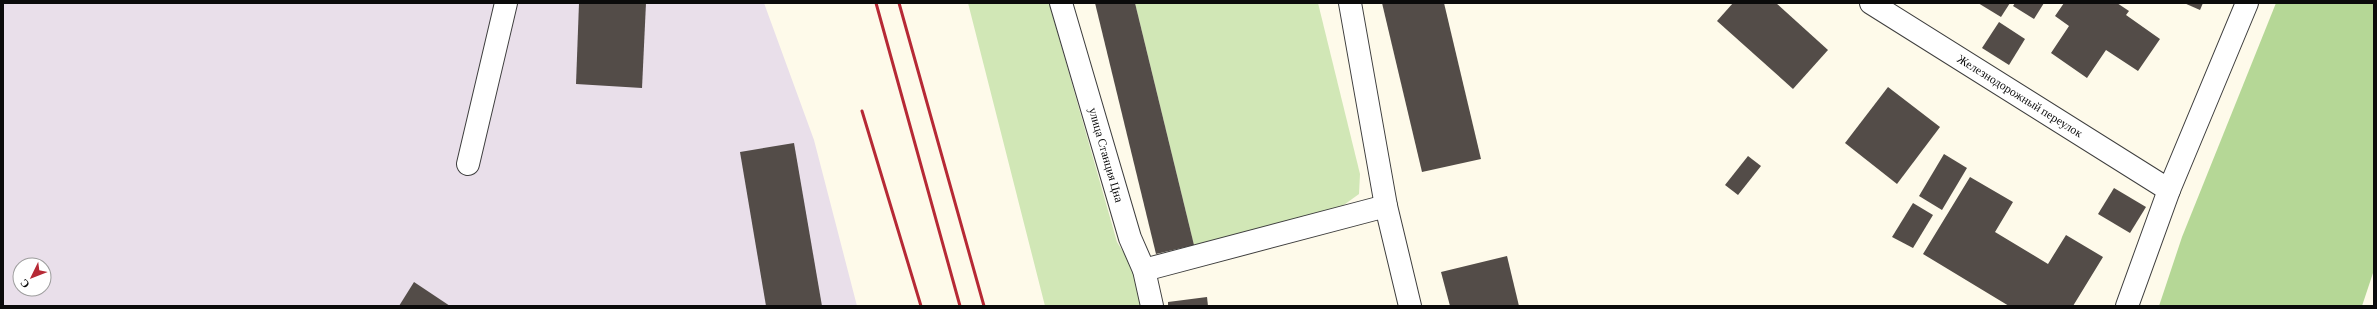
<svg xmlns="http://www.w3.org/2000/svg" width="2377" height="309" font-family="'Crimson Pro',serif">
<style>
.industrial{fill:#e9dfea;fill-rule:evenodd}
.green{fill:#d1e7b6}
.forest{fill:#b5d796}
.building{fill:#534c48}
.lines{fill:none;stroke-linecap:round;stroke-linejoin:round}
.minor-casing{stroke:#3e3e3e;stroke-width:24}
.minor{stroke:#fff;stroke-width:22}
.rail{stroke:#b62935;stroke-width:3}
.labels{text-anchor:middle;stroke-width:4;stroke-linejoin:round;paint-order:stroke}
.street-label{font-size:12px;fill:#0b0b0b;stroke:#fff}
</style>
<rect width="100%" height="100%" fill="#fefaea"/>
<path class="industrial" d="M3,3H764L814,140L857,306H3ZM20,265H44V289H20Z"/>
<g class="green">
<polygon points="968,3 1049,3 1117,242 1134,269 1141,306 1045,306"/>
<polygon points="1135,3 1318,3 1360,174 1359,194 1341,207 1194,245"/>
</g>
<polygon class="forest" points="2276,3 2374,3 2374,270 2362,306 2159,306 2182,237"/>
<g class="building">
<polygon points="579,3 646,3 642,88 576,84"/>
<polygon points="1095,3 1135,3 1194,245 1156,254"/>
<polygon points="1382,3 1444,3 1481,159 1422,172"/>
<polygon points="1733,3 1776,3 1828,50 1793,89 1717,21"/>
<polygon points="1978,3 2010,3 2001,17"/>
<polygon points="2015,3 2044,3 2034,19 2013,6"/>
<polygon points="2064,3 2117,3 2129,11 2126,15 2160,39 2138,71 2106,50 2087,78 2051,53 2069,26 2055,16"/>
<polygon points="2184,3 2203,3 2200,10"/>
<polygon points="1999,22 2025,39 2009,65 1982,48"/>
<polygon points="1888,87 1940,127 1897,184 1845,143"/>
<polygon points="794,143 822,306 766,306 740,152"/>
<polygon points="1944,154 1967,168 1942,210 1919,196"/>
<polygon points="1748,156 1761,166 1738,195 1725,185"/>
<polygon points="1970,177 2013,202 1995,232 2048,264 2066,235 2103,257 2073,306 2009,306 1923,254"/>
<polygon points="2114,188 2146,207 2130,233 2098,214"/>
<polygon points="1913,203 1933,215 1913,248 1892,237"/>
<polygon points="1507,256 1519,306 1450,306 1441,272"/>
<polygon points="414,282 450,306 399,306"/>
<polygon points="1207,297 1208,306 1168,306 1168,302"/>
</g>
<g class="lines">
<g class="minor-casing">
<g id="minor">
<polyline points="1061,3 1130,238 1144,270 1152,306"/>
<polyline points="1350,3 1386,206"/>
<polyline points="1871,3 2169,190 2247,3"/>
<polyline points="468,164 506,3"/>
<polyline points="1144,270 1386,206 1410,306"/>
<polyline points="2127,306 2169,190"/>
</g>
</g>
<use href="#minor" class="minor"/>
<g class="rail">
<polyline points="876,3 960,306"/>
<polyline points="899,3 984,306"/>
<polyline points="862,111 921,306"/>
</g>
</g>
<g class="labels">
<g class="street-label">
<text transform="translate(2020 96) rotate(32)" y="4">Железнодорожный переулок</text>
<text transform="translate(1106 155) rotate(74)" y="4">улица Станция Цна</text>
</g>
</g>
<rect width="2377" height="309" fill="none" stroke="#0b0b0b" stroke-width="8"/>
<g transform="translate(32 277) rotate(227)"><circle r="19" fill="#ffffff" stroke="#9d9d9d"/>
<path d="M0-3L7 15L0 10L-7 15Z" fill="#b62935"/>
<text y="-6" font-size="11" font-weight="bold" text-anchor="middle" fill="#0b0b0b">С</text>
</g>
</svg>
